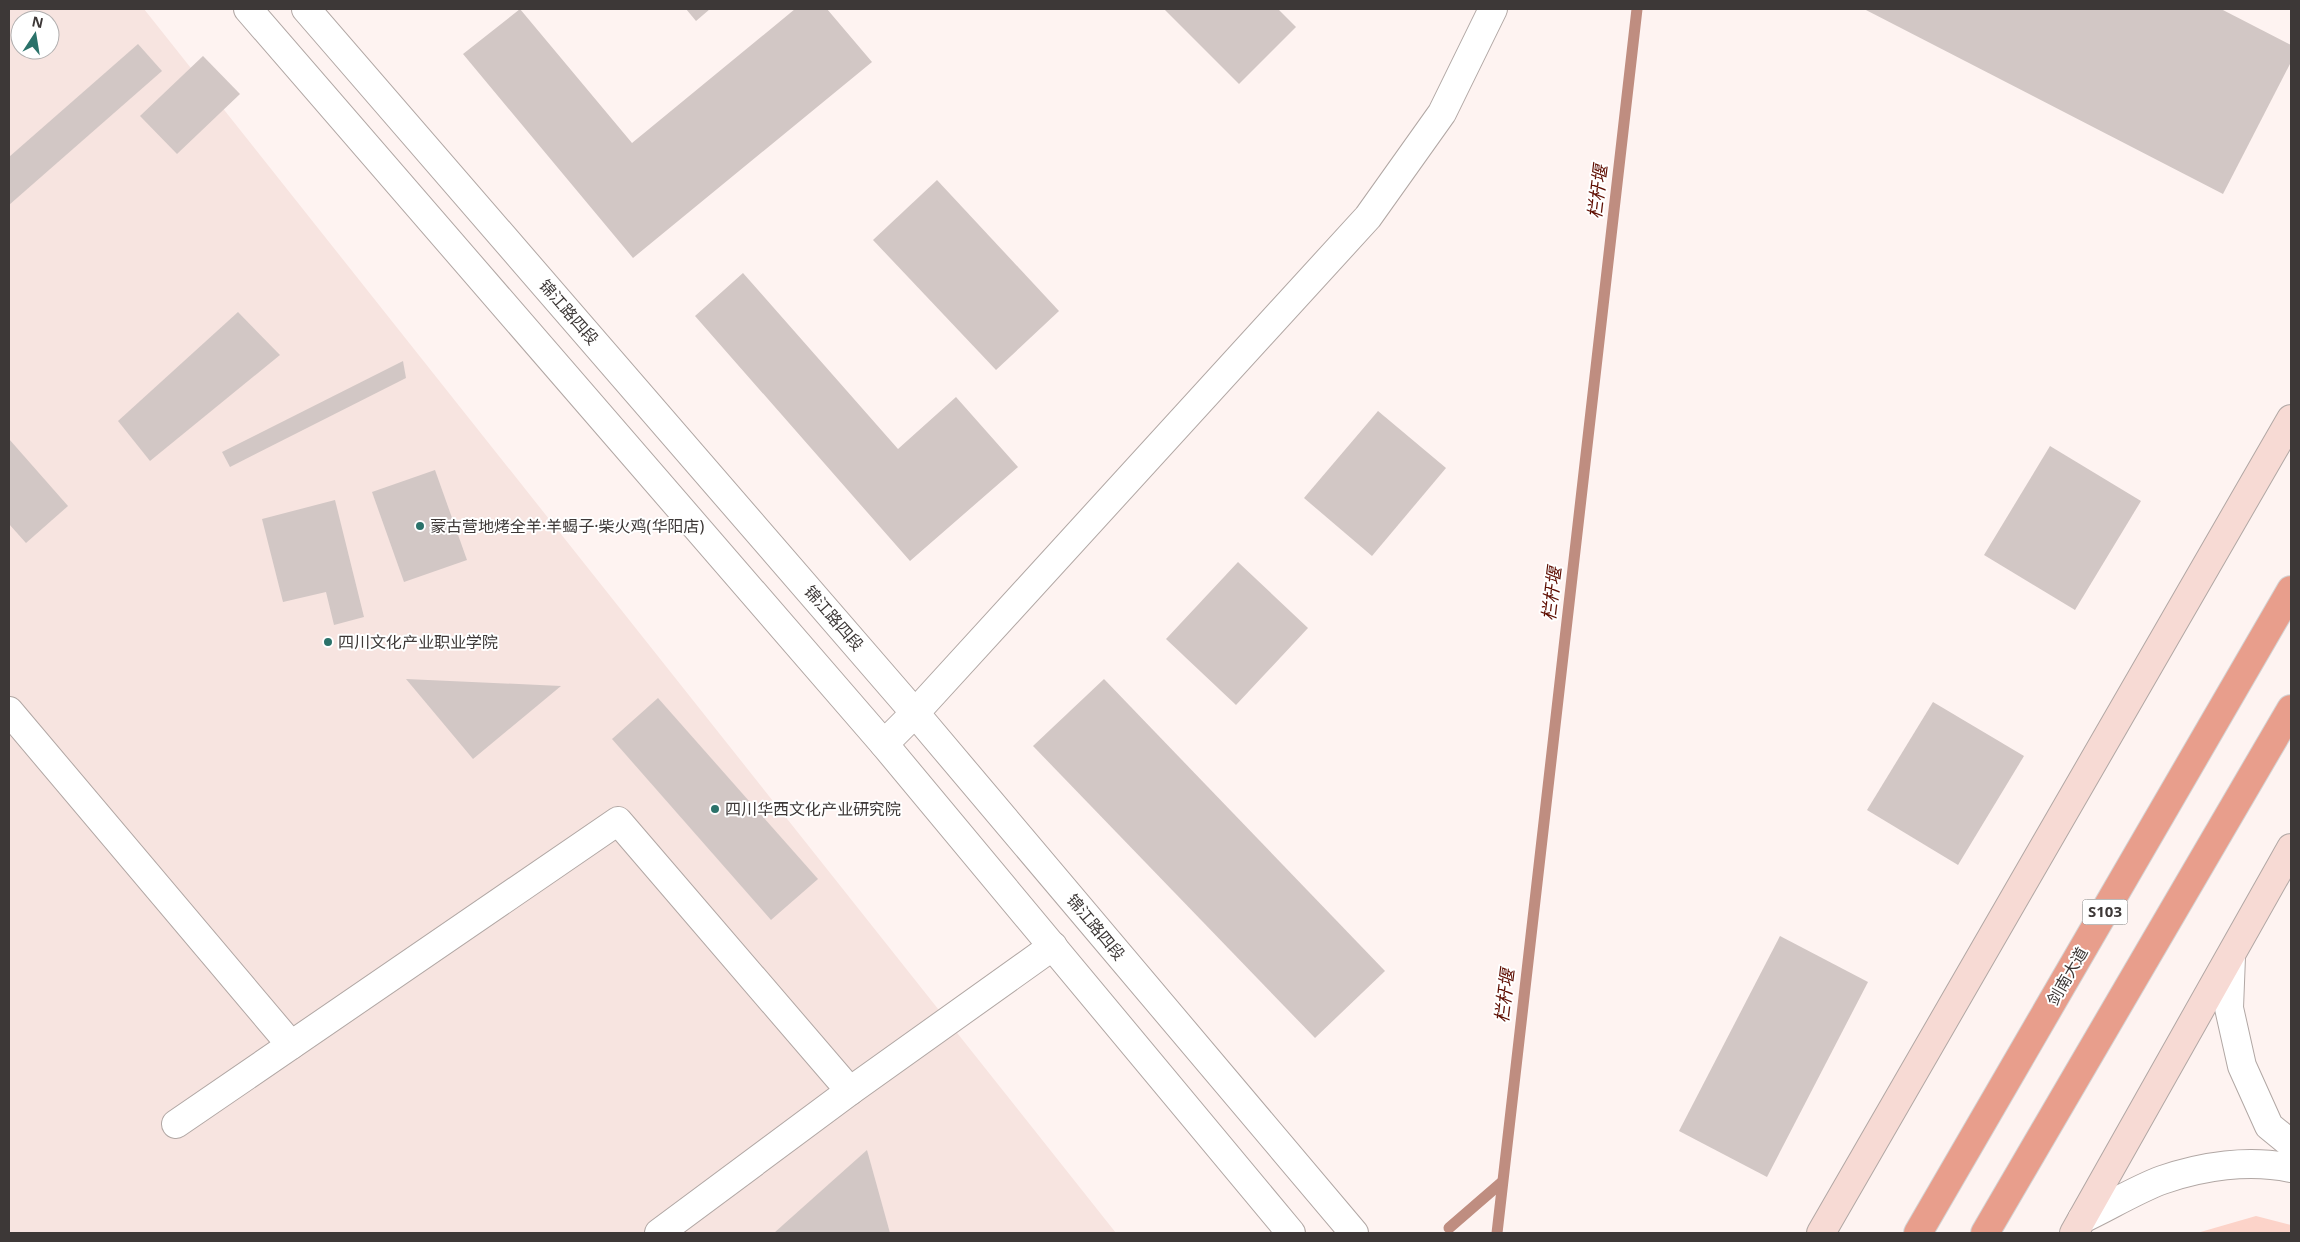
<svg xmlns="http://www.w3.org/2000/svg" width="2300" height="1242" font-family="'Noto Sans','Noto Sans SC',sans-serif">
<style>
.built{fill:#f7e4e0;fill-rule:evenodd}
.green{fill:#fcd3c9}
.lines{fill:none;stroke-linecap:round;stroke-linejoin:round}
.stream{stroke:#bf8d80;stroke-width:11}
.building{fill:#d2c7c5}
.minor-casing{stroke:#b1a7a4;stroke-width:30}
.tertiary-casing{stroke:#b1a7a4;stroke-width:30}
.secondary-casing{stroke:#b1a7a4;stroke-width:30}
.trunk-casing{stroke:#d4d3d3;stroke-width:30}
.minor{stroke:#fff;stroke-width:28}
.tertiary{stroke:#fff;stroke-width:28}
.secondary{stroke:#f7dad4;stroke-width:28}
.trunk{stroke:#e89e8c;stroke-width:28}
.poi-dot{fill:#2b726a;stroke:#fff;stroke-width:2}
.labels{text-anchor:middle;stroke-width:4;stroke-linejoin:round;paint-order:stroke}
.shield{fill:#fff;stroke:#777473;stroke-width:1}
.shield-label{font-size:15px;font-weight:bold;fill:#3d3837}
.street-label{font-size:16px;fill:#3d3837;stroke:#fff}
.poi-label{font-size:16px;fill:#3d3837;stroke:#fff;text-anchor:start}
.water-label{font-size:18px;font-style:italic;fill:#5e0d00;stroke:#fff}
</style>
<rect width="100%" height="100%" fill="#fef3f1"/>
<path class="built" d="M9,9H144L1116,1233H9ZM20,20H50V50H20Z"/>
<polygon class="green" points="2256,1216 2291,1225 2291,1233 2197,1233"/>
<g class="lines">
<g class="stream">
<polyline points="1449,1228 1501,1183"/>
<polyline points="1497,1233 1637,9"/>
</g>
</g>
<g class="building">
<polygon points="520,9 632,143 795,9 827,9 872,62 633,258 463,54"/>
<polygon points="686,9 710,9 696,21"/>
<polygon points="1164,9 1278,9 1296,27 1239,84"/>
<polygon points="1864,9 2221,9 2291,45 2291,62 2223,194"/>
<polygon points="138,44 162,71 9,205 9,157"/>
<polygon points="203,56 240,94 177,154 140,116"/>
<polygon points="937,180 1059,311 996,370 873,240"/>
<polygon points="743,273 898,449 956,397 1018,467 910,561 695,316"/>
<polygon points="238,312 280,355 150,461 118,421"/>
<polygon points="403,361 406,378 230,467 222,452"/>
<polygon points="1378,411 1446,468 1372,556 1304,498"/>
<polygon points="9,439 68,506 26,543 9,524"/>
<polygon points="2050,446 2141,501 2075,610 1984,555"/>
<polygon points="435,470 467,560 404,582 372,492"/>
<polygon points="335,500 364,617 334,625 326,592 283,602 262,519"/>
<polygon points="1238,562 1308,628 1236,705 1166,639"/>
<polygon points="406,679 561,686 473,759"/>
<polygon points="1104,679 1385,971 1315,1038 1033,746"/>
<polygon points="658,698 818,879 771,920 612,739"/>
<polygon points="1933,702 2024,756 1958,865 1867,810"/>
<polygon points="1780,936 1868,982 1767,1177 1679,1131"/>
<polygon points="867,1150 890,1233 774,1233"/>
</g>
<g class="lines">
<g class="minor-casing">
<g id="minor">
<polyline points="9,711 291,1045"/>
<polyline points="2231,957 2229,1008 2242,1066 2269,1126 2291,1144"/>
<polyline points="176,1124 618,821 850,1091"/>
<path d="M2082,1219C2108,1207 2135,1190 2162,1180C2202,1166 2249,1159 2291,1168"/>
<polyline points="659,1233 850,1091 1053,946"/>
</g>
</g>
<g class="tertiary-casing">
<g id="tertiary">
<polyline points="248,9 884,744 1291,1233"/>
<polyline points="306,9 915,713 1354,1233"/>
<polyline points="884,744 915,713 1368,217 1442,113 1493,9"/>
</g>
</g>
<g class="secondary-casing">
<g id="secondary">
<polyline points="1821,1233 2291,419"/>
<polyline points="2074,1233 2291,848"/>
</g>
</g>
<g class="trunk-casing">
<g id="trunk">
<polyline points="1918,1233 2291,590"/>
<polyline points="1985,1233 2291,709"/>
</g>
</g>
<use href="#minor" class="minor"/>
<use href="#tertiary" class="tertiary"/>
<use href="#secondary" class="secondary"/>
<use href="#trunk" class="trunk"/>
</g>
<g class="poi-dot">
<circle cx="420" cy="526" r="5"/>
<circle cx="328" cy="642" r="5"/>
<circle cx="715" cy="809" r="5"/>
</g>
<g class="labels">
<rect class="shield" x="2082.5" y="899.5" width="45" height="25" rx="4"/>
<g class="shield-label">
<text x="2105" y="917">S103</text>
</g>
<g class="street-label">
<text transform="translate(569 312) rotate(49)" y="6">锦江路四段</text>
<text transform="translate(834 618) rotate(49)" y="6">锦江路四段</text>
<text transform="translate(1096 927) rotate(50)" y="6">锦江路四段</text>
<text transform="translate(2067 976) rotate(-60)" y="6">剑南大道</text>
</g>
<g class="poi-label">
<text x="430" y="532">蒙古营地烤全羊·羊蝎子·柴火鸡(华阳店)</text>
<text x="338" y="648">四川文化产业职业学院</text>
<text x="725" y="815">四川华西文化产业研究院</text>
</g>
<g class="water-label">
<text transform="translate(1598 192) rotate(-83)" y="6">栏杆堰</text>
<text transform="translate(1552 594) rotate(-83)" y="6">栏杆堰</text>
<text transform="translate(1505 996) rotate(-83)" y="6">栏杆堰</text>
</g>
</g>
<rect width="2300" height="1242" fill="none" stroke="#3d3837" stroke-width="20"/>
<g transform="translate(35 35) rotate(12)"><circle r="24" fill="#ffffff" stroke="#b1afaf"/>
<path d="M0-4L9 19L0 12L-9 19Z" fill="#2b726a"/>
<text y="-8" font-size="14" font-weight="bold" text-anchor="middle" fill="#3d3837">N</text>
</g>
</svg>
